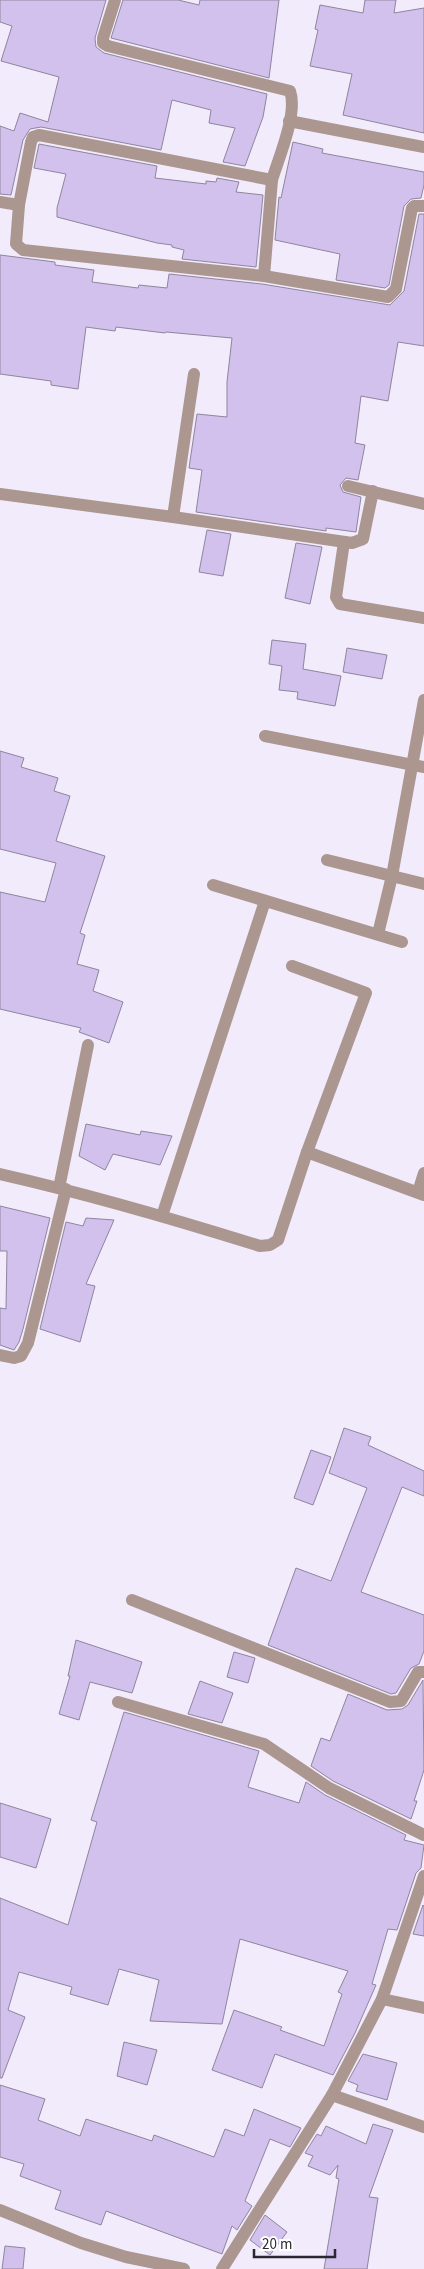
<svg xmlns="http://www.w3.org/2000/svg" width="424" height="2269" font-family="'Source Sans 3',sans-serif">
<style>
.building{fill:#d1c1ec;stroke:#8f859e}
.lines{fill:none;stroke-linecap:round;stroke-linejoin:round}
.minor{stroke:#ac9690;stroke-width:12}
</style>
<rect width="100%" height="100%" fill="#f1ebfc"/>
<g class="building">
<polygon points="0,0 106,0 95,38 96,47 104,53 267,94 263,117 245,166 223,162 235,128 209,123 211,110 172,100 161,150 41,127 30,129 23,140 11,195 0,194 0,126 14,131 20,113 48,122 59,77 1,61 12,26 0,22"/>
<polygon points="123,0 178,0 199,5 200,0 279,0 269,78 111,38"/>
<polygon points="365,0 396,0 394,13 424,8 424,133 343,115 352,74 310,66 318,30 315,29 320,5 363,13"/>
<polygon points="293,142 323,149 322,153 424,172 424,185 421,198 411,199 404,206 389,285 385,288 336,280 340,254 275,240 279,197 281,198"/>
<polygon points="39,144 157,166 155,178 206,184 206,181 216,182 217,178 239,182 236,192 263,195 256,267 182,259 184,250 172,247 172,245 157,243 57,217 57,208 66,174 34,168"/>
<polygon points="419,214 424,214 424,346 398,342 388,401 361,396 355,443 365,445 358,480 346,478 340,485 343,492 361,497 356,532 326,528 326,531 196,512 202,470 189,468 197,414 227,417 227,382 232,338 166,332 165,333 116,327 115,331 86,327 78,389 51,385 51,381 0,374 0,255 55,262 55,265 94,270 92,282 138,288 139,285 167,288 169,274 262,284 390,305 404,291"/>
<polygon points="207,530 231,534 223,576 199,572"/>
<polygon points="296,543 322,547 310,604 285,598"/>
<polygon points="272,640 306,644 303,669 341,676 335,706 297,699 298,692 279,690 282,666 269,664"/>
<polygon points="347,648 387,655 382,679 343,672"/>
<polygon points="0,751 24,758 21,767 58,778 54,791 70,796 56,841 105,856 80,933 85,935 77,964 99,970 93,991 123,1002 109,1043 79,1032 81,1028 0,1009 0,892 45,902 56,863 0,849"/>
<polygon points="86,1124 140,1135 141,1131 172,1136 160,1165 113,1154 105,1170 79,1156"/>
<polygon points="0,1206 50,1218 23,1329 19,1342 14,1350 0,1345 0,1308 6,1309 7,1251 0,1251"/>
<polygon points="86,1218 114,1220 86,1284 95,1286 80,1342 40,1329 66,1222 83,1226"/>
<polygon points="344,1428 371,1437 368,1445 424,1471 424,1496 402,1487 361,1592 424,1615 424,1651 419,1664 411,1668 396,1693 391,1694 268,1645 296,1568 331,1581 367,1488 329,1473"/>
<polygon points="311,1450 331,1457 313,1505 294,1498"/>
<polygon points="76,1640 142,1662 132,1693 90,1682 79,1720 59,1714 70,1676 68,1676"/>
<polygon points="234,1652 255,1658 248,1683 227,1677"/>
<polygon points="423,1680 424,1770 414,1801 417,1801 411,1819 333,1781 311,1766 321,1738 330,1741 348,1694 387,1710 402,1709 408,1705"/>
<polygon points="200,1681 233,1693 222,1723 188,1714"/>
<polygon points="124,1712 259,1751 248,1787 299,1803 306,1782 325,1795 406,1835 404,1840 424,1845 421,1868 416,1873 397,1930 388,1929 372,1984 376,1985 355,2033 333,2075 275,2054 262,2088 212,2070 234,2010 282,2027 280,2030 324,2046 342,1994 338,1992 348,1971 240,1939 222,2024 150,2021 159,1980 119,1969 108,2005 70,1994 72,1987 19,1972 8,2010 25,2017 2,2078 0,2078 0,1898 68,1925 97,1822 91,1820"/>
<polygon points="0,1803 51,1819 36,1868 0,1857"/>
<polygon points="423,1905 424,1906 424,1936 413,1934"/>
<polygon points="124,2042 157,2050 147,2085 117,2076"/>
<polygon points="363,2054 397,2063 387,2100 356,2091 358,2085 348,2081"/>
<polygon points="0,2085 45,2099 38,2120 80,2136 86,2119 152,2141 154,2135 214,2157 225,2129 244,2136 254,2109 301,2128 290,2147 270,2139 245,2201 252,2206 237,2230 232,2226 222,2254 106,2211 101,2225 55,2209 61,2191 20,2176 24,2164 0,2157"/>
<polygon points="373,2124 393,2130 369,2197 378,2198 367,2269 324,2269 339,2179 336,2178 338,2165 330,2175 308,2166 313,2156 305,2153 317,2134 321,2136 326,2126 366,2144"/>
<polygon points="265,2215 287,2232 270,2255 250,2240"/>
<polygon points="5,2246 25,2248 23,2269 2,2269"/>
</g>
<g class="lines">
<g class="minor">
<path d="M115,0L103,38V43L108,46L290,91C298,113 279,157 272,180"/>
<polyline points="289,121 424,147"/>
<polyline points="0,202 19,205 31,142 33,137 39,135 272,180 264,276 388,297 396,289 412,208 414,206 424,206"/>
<polyline points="19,205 16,244 23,250 264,276"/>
<polyline points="348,486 424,504"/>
<polyline points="0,494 173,517 194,374"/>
<polyline points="173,517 352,543 363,539 373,491"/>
<polyline points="344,542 336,597 340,604 424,618"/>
<polyline points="265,736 424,767"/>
<polyline points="327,860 424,884"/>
<polyline points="213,885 402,942"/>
<polyline points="378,934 392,876 424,700"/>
<polyline points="307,1152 424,1195"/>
<path d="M0,1174C88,1194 174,1219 260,1246L270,1245L278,1240L307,1152L366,993L292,966"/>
<polyline points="59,1188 88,1045"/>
<polyline points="418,1192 424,1173"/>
<polyline points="162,1216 265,901"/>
<polyline points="0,1355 14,1358 21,1356 28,1343 66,1189"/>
<polyline points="132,1600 390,1702 401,1701 418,1672 424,1672"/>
<polyline points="118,1702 264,1744 329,1788 424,1835"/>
<polyline points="382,1999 424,2008"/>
<polyline points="332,2095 424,2127"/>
<polyline points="0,2210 81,2243 126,2257 184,2269"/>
<polyline points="222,2269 332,2095 382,1999 424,1876"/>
</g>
</g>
<path d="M254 2249v8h81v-8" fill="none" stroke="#2b2731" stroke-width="2.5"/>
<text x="262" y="2249" font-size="15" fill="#2b2731" stroke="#ffffff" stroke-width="4" paint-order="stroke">20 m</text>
</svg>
